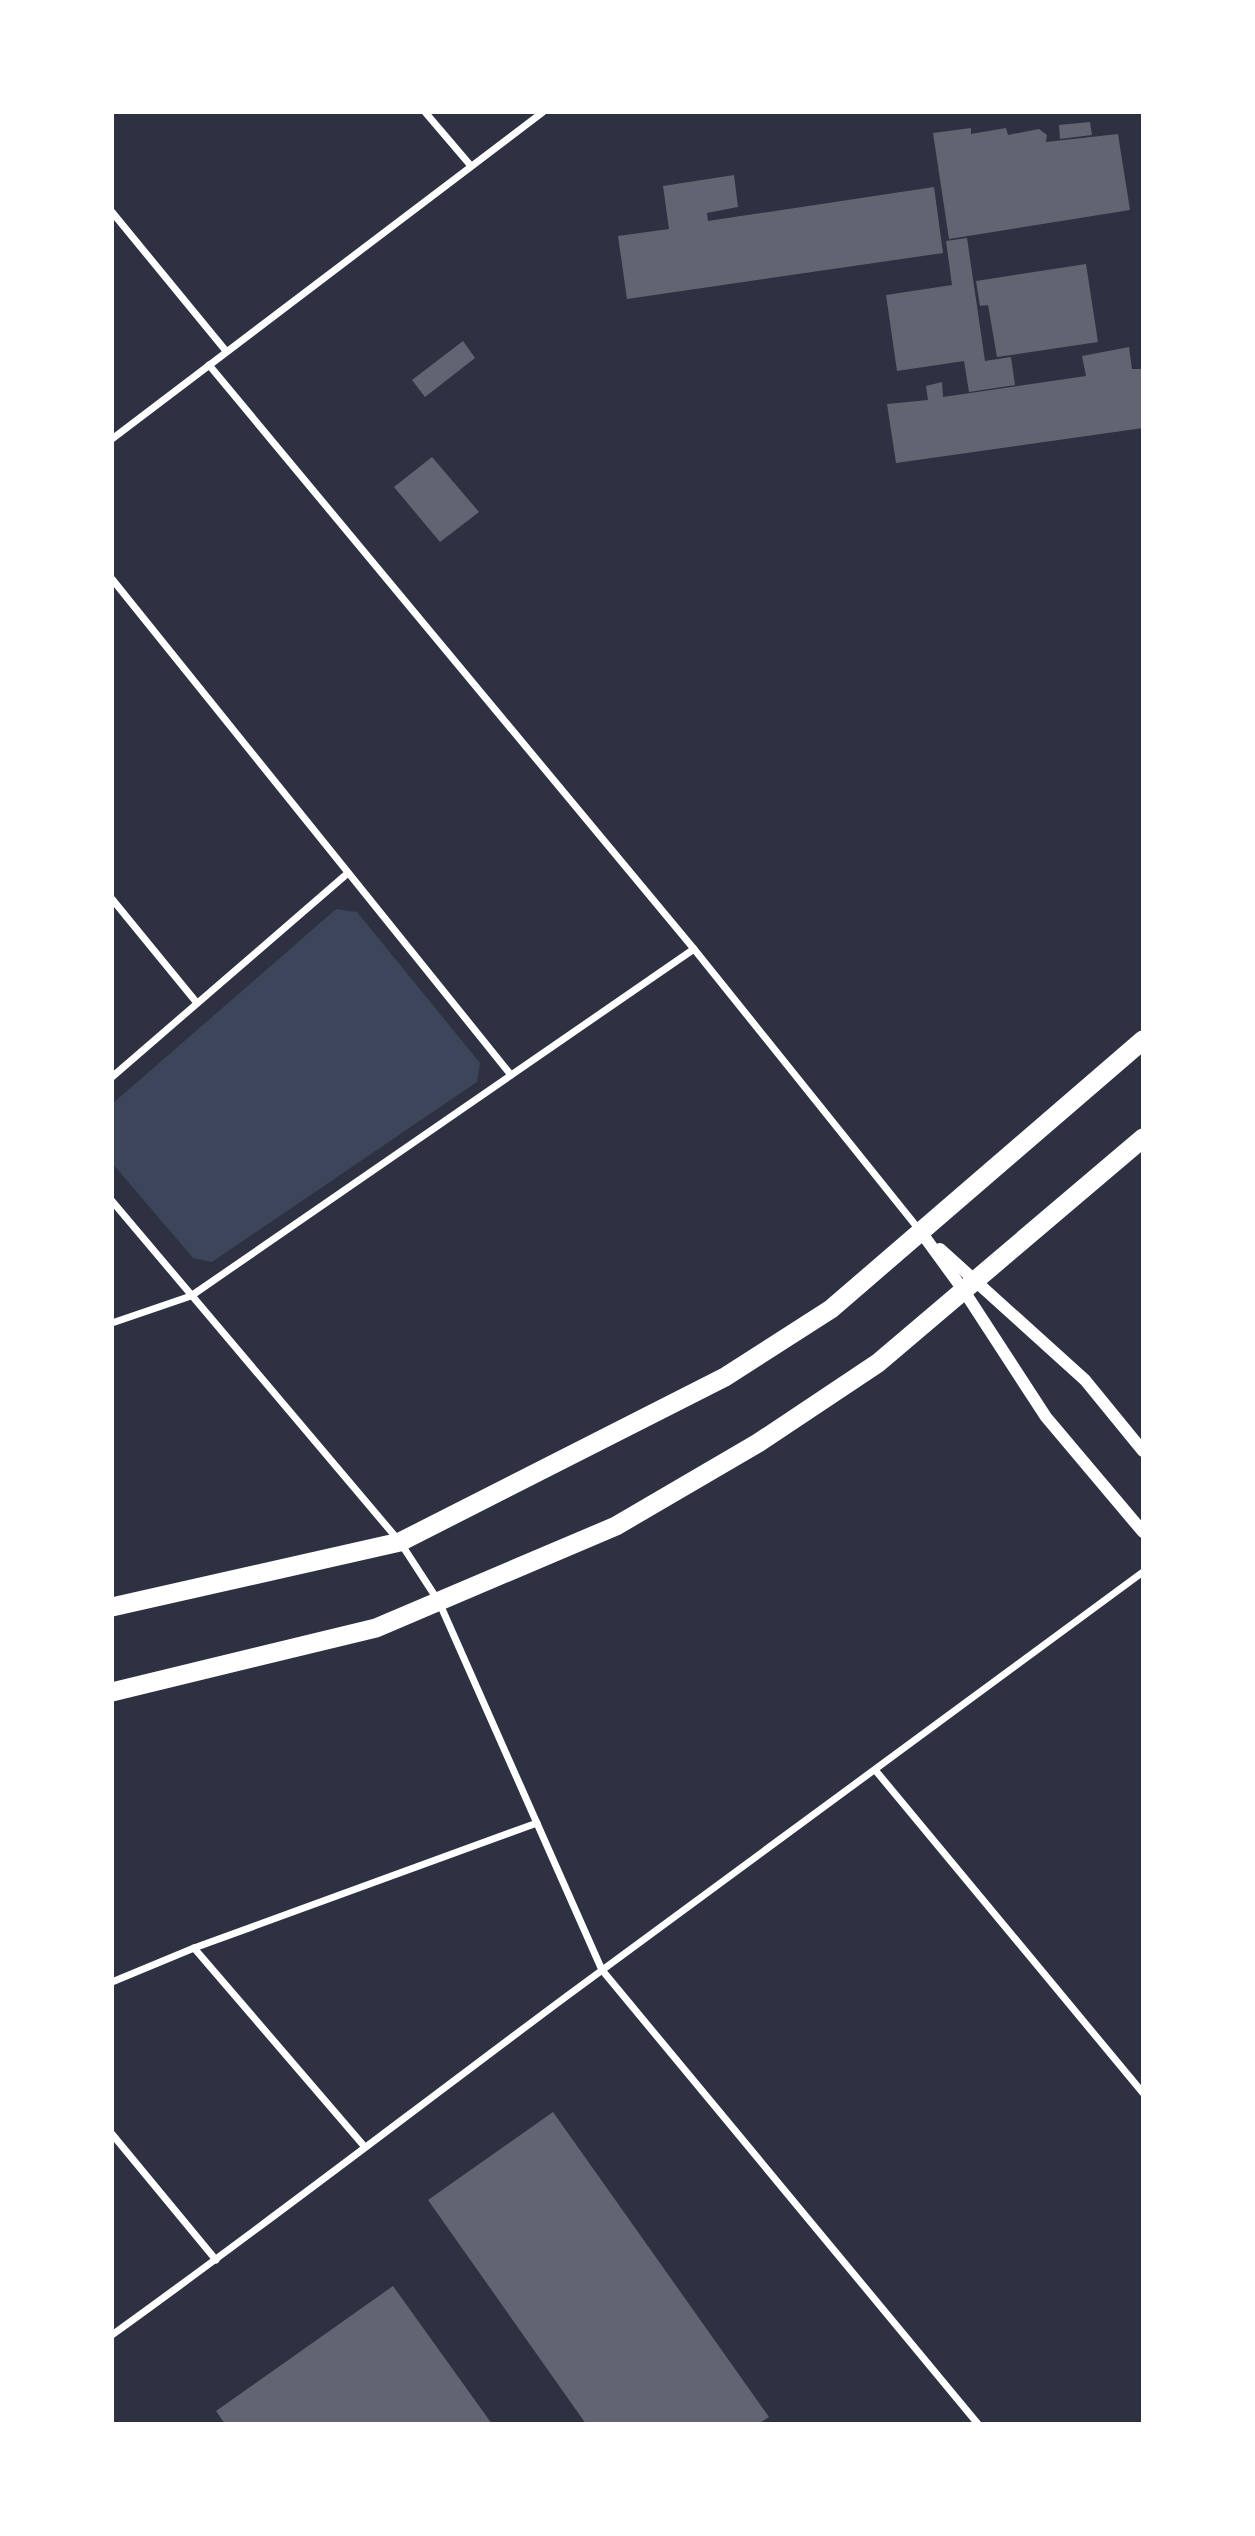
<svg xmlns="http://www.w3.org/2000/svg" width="1255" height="2536" font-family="'DM Sans',sans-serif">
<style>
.green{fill:#3c4559}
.building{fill:#626471}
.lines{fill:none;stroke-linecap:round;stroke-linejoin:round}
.minor{stroke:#fff;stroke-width:7}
.tertiary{stroke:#fff;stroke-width:12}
.trunk{stroke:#fff;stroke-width:19}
</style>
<rect width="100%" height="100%" fill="#2d3142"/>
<polygon class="green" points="336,909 357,912 480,1063 477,1082 212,1262 193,1258 112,1163 112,1104"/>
<g class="building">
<polygon points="1090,122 1092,135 1060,139 1059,125"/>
<polygon points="971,128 971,134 1006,128 1008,135 1039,129 1047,135 1046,142 1118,134 1130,210 949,239 933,133"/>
<polygon points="734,175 738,207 707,213 708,221 934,187 943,253 627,299 618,236 669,229 663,186"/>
<polygon points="967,238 985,361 1011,357 1015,385 969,392 964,361 897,371 886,295 952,285 946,241"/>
<polygon points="1086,264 1098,342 997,357 988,305 980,306 976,281"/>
<polygon points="463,341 475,358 425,397 412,380"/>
<polygon points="1129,347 1132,369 1143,369 1143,428 896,463 887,404 928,400 926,386 942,382 943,397 1086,376 1082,356"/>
<polygon points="432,457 479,512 440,542 394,487"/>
<polygon points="553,2112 769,2417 758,2424 586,2424 428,2200"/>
<polygon points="393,2286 492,2424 225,2424 216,2411"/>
</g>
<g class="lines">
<g class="minor">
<polyline points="425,112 471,166"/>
<polyline points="112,212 226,351"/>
<polyline points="209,365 694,949 921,1232"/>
<polyline points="112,439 543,112"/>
<polyline points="112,579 511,1075"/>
<polyline points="112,899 197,1003"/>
<polyline points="112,1077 348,873"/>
<polyline points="112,1201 400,1542 439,1602 602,1970 978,2424"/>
<polyline points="112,1323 191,1296 694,949"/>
<polyline points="876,1771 1143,2093"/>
<polyline points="194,1948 364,2146"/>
<polyline points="112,1982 194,1948 537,1823"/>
<polyline points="112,2134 216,2260"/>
<path d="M112,2335C265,2225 415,2109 567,1996C758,1854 952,1714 1143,1572"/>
</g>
<g class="tertiary">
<polyline points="921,1232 964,1291 1046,1417 1143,1532"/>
<polyline points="940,1249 1085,1380 1143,1451"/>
</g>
<g class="trunk">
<polyline points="112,1607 400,1542 725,1377 831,1309 1143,1040"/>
<polyline points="112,1692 376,1628 616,1526 758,1443 878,1363 1143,1138"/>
</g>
</g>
<rect width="1255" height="2536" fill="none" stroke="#ffffff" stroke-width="228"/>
</svg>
